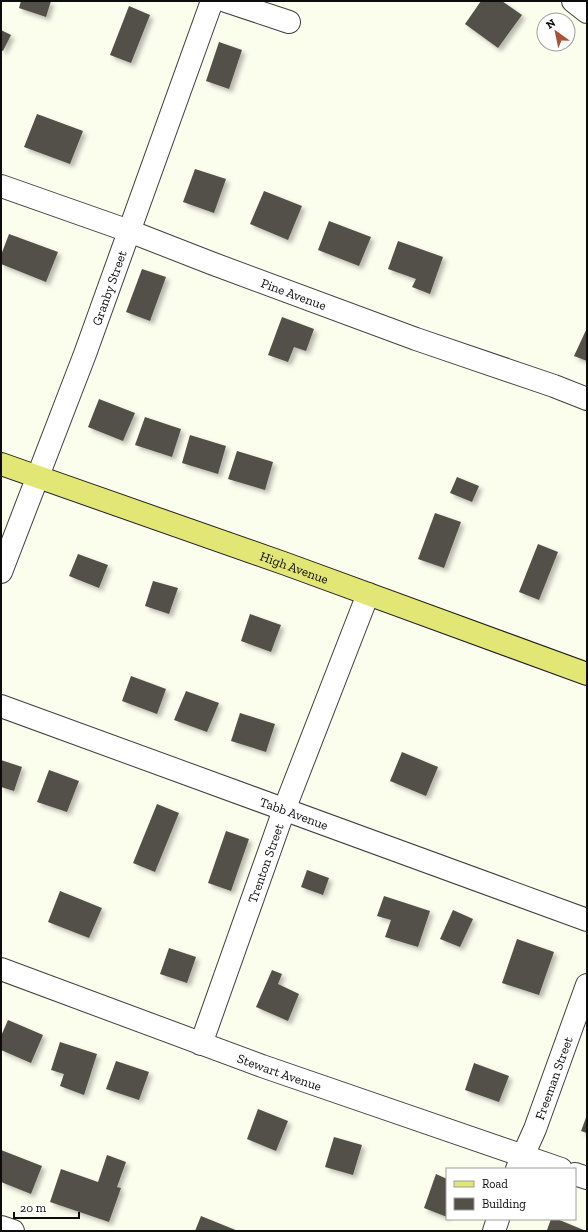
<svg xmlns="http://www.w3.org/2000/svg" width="588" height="1232" font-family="'Zilla Slab',serif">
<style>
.building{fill:#53504a;filter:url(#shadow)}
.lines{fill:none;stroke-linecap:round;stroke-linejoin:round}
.minor-casing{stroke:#3f3f3f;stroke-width:24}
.major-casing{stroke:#1d1d1d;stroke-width:24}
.minor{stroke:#fff;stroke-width:22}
.major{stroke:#e2e674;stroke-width:22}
.labels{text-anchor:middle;stroke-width:4;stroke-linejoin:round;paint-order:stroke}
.street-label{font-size:13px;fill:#0c0c0c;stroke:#fff}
</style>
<defs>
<filter id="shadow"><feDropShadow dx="3.5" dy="3.5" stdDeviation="2" flood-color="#0004"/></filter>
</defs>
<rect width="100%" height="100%" fill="#fbfded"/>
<g class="building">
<polygon points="21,1 51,1 46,17 19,8"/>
<polygon points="481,1 502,1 522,15 498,48 465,24"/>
<polygon points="129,6 150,15 131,63 110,55"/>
<polygon points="1,30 11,35 3,51 1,50"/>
<polygon points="219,42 242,50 229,89 206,81"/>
<polygon points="37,114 83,131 70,164 24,147"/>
<polygon points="195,169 226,179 214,213 183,202"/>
<polygon points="264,191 302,206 288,240 250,224"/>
<polygon points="329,221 371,237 359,266 318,250"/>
<polygon points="9,234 58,252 46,282 1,264 1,255"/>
<polygon points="398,241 443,257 430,294 412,287 416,279 388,269"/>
<polygon points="142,269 166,277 150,321 126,312"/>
<polygon points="282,317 314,329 306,351 294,347 288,362 268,355"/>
<polygon points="587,328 587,361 574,356"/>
<polygon points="99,399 135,413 123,441 88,427"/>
<polygon points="145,417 181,429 172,457 135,445"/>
<polygon points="190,435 226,446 218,474 182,463"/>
<polygon points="237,451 273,462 265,490 228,479"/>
<polygon points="457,477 479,486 472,502 450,493"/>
<polygon points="435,513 461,522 444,568 418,559"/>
<polygon points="538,544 558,552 539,600 519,592"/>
<polygon points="78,554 108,565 99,588 69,576"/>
<polygon points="153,581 178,588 169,614 145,606"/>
<polygon points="250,614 281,625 271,652 241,641"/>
<polygon points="131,676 166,689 157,714 122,701"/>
<polygon points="186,691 219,703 207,732 174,720"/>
<polygon points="240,713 275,724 266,752 231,741"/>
<polygon points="402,752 438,767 426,796 390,781"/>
<polygon points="1,760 22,767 14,791 1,787"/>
<polygon points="49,770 79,781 67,812 37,802"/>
<polygon points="157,804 179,813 155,872 133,863"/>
<polygon points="226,831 249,839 231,891 208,883"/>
<polygon points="307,870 329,878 323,895 301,887"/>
<polygon points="60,891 102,908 89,938 48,922"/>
<polygon points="384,896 430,911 418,947 385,937 391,920 377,916"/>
<polygon points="453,910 473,919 460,947 440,939"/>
<polygon points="517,939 554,952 539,995 502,983"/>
<polygon points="169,948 196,957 187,983 160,974"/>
<polygon points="272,970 282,974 278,984 299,994 288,1021 256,1007"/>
<polygon points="8,1020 43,1035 31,1063 1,1050 1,1036"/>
<polygon points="60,1042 97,1054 84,1095 60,1086 64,1074 51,1070"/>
<polygon points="116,1061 149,1072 139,1100 106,1089"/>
<polygon points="474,1063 509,1076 499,1102 465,1090"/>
<polygon points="258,1109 288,1121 276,1151 247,1139"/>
<polygon points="587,1115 587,1133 581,1131"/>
<polygon points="334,1137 362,1145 353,1175 325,1167"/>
<polygon points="1,1150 42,1166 31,1194 1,1182"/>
<polygon points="107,1155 126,1162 117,1187 121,1188 109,1222 50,1202 61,1169 98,1182"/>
<polygon points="436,1174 447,1179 447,1217 424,1208"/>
<polygon points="201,1216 238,1231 195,1231"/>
<polygon points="551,1219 557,1219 586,1231 550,1231 547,1230"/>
</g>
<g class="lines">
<g class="minor-casing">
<g id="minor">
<polyline points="226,1 289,22"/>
<polyline points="573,1 587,12"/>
<path id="s1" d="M1,186L129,231L211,263L416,339L554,386L587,399"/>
<path id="s2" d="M1,572L85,354L212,1"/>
<path id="s3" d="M1,706L587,920"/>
<path id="s4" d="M1,969L262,1066L561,1169"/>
<path id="s5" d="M201,1044L284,810L368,594"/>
<path id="s6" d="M517,1169L535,1129L587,985"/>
<polyline points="575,1174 587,1178"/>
<polyline points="1,1227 13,1231"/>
<polyline points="494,1231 498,1219"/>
</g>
</g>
<g class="major-casing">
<g id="major">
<path id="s7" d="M1,464L286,564L587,674"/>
</g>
</g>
<use href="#minor" class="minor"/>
<use href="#major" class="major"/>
</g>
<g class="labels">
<g class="street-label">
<text dy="5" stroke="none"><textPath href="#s2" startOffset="304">Granby Street</textPath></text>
<text dy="5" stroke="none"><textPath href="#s1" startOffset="312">Pine Avenue</textPath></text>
<text dy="5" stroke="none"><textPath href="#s7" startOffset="311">High Avenue</textPath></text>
<text dy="5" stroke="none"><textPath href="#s3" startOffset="312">Tabb Avenue</textPath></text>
<text dy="5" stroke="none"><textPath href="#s5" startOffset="192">Trenton Street</textPath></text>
<text dy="5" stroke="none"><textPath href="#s4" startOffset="297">Stewart Avenue</textPath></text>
<text dy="5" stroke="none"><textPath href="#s6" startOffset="98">Freeman Street</textPath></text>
</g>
</g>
<rect width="588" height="1232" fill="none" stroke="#0c0c0c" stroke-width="4"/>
<rect x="446" y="1168" width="130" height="52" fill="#ffffff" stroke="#9e9e9e"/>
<rect x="454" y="1181" width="20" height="6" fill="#e2e674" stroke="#9e9e9e"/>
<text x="482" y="1188" font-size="12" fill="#0c0c0c">Road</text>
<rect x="454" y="1198" width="20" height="12" fill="#53504a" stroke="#9e9e9e"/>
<text x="482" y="1208" font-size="12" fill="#0c0c0c">Building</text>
<g transform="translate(556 32) rotate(327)"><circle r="19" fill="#ffffff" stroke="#9e9e9e"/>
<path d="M0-3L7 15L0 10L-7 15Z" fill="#a95237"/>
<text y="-6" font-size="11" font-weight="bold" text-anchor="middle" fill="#0c0c0c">N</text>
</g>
<path d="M14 1212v6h65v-6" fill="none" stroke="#0c0c0c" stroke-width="2"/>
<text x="20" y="1212" font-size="12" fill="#0c0c0c" stroke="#ffffff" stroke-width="3" paint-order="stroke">20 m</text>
</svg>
